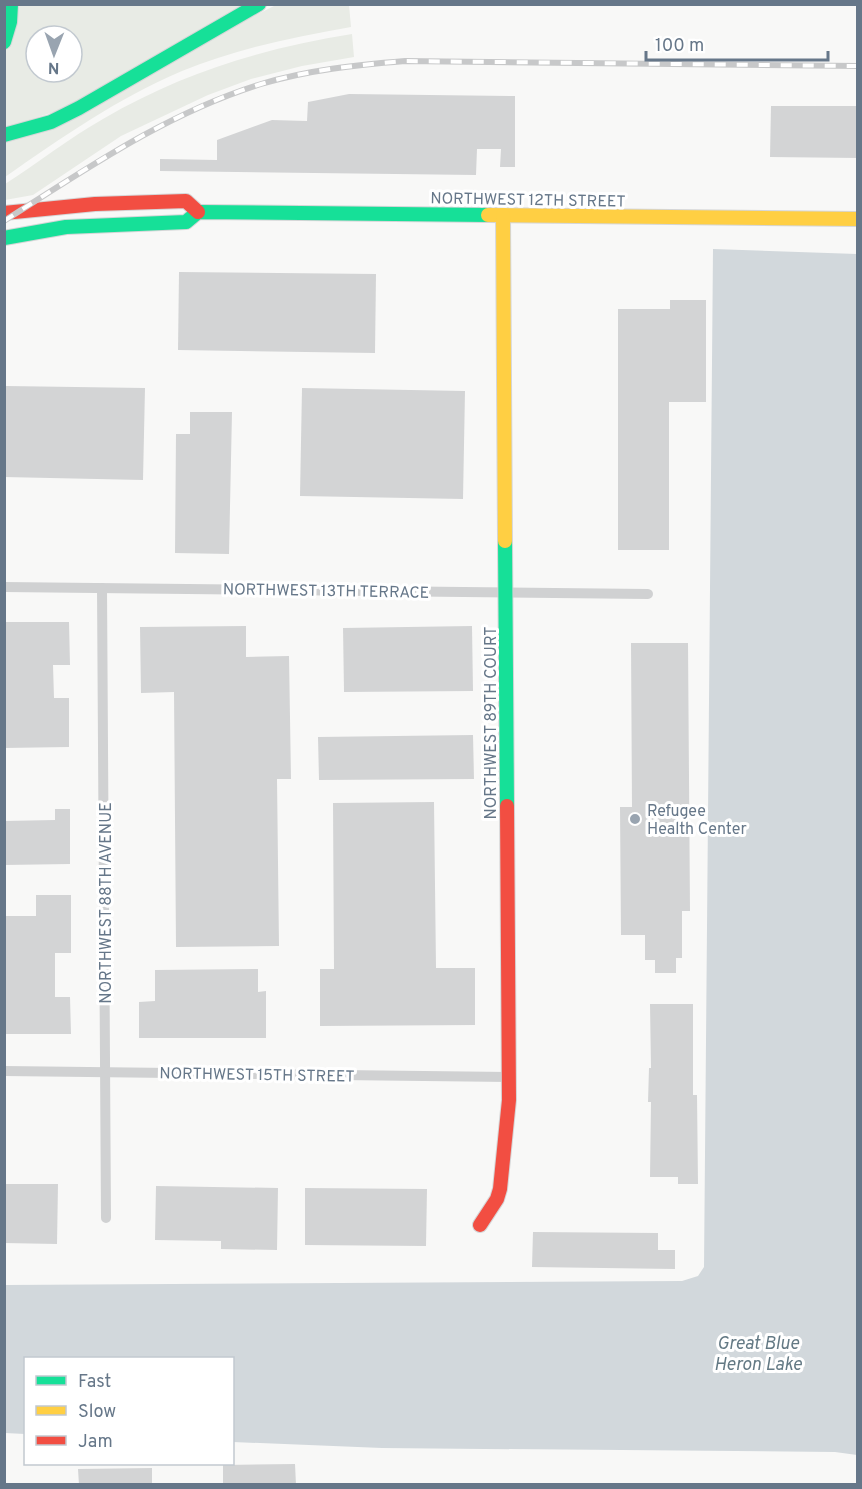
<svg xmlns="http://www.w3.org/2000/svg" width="862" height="1489" font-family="Overpass,sans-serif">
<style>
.green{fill:#e8ebe5;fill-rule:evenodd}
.water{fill:#d2d8dc}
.building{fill:#d3d4d5}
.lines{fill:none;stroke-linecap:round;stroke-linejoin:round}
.fast-casing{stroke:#d5d6d7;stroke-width:16}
.slow-casing{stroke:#d5d6d7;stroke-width:16}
.jam-casing{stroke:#d5d6d7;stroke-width:16}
.street{stroke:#d0d1d2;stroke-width:10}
.fast{stroke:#16e098;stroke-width:14}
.slow{stroke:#ffcf43;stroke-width:14}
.jam{stroke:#f24e42;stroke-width:14}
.rail-casing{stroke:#c7c8c9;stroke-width:6}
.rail{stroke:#fff;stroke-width:4;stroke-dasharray:11;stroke-linecap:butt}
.poi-dot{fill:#99a4b0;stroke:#fff;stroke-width:2}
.labels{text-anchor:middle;stroke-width:6;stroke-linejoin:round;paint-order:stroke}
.street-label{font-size:16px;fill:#667789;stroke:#fff}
.poi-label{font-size:16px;fill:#667789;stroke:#fff;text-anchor:start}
.water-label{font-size:18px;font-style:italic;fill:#637984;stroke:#fff}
</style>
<rect width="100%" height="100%" fill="#f8f8f7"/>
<g class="green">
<path d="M19,5H250L69,107L5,128L4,56ZM36,36H72V72H36Z"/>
<path d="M276,5H349L351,27C293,37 236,49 182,71C118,98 61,138 5,177V141Z"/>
<path d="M352,34L354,57L302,66L251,79L208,95L121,136L33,195L5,200V184C38,163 69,138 103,119C181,73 264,48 352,34Z"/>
</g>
<polygon class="water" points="713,249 857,254 857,1455 835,1452 382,1448 233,1442 232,1358 26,1358 25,1434 5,1433 5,1285 682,1281 698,1276 704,1267"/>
<g class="building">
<polygon points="349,94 515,96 515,167 500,167 501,149 477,149 476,175 160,171 160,159 217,160 217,140 272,120 307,121 308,102"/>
<polygon points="771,106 858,106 858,158 770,157"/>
<polygon points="179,272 376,274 375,353 178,350"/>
<polygon points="670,300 706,300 706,402 669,402 669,550 618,550 618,309 670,309"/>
<polygon points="6,386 145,388 143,480 4,477"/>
<polygon points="302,388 465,391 463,499 300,496"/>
<polygon points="190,412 232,412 229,554 175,553 176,434 190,434"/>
<polygon points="4,622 69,622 70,665 53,665 54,698 69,698 69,747 4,748"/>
<polygon points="246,626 246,657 289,656 291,779 277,779 279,946 176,947 174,692 141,693 140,627"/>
<polygon points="472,626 473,691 344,692 343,628"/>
<polygon points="631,643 688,643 690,911 682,911 682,958 676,958 676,973 655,973 655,960 645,960 645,935 621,935 620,807 632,807"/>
<polygon points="473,735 474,779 319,780 318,737"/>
<polygon points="434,802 436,968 475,968 475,1025 320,1026 320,969 334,969 333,803"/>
<polygon points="55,809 70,809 70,864 4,865 4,821 55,820"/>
<polygon points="36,895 71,895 71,953 55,953 55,997 70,997 71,1034 4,1034 4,916 36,916"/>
<polygon points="258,969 258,992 266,991 266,1038 139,1038 139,1002 155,1001 155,970"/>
<polygon points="650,1004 693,1004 693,1095 697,1095 698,1184 678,1184 678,1177 650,1177 651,1102 648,1102 649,1068 651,1068"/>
<polygon points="4,1184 58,1184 57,1244 4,1243"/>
<polygon points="156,1186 278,1188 277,1250 221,1249 221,1241 155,1240"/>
<polygon points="305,1188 427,1189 426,1246 305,1245"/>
<polygon points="533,1232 658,1233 658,1250 675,1250 675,1269 532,1267"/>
<polygon points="295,1464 296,1485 223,1485 223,1465"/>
<polygon points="152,1468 152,1485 79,1485 78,1469"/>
</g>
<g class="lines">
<g class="fast-casing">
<g id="fast">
<polyline points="4,42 10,22 11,4"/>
<polyline points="4,135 51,122 79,108 259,4"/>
<polyline points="4,238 66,227 186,222 198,212 488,215"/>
<polyline points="505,541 507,806"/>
</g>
</g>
<g class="slow-casing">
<g id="slow">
<polyline points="488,215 858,219"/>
<polyline points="503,215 505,541"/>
</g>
</g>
<g class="jam-casing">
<g id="jam">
<polyline points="4,213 95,204 186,201 198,212"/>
<polyline points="480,1225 497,1199 500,1189 509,1100 507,806"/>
</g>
</g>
<g class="street">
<polyline points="4,587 648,594"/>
<polyline points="102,588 106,1218"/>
<polyline points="4,1071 509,1077"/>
</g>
<use href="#fast" class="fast"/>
<use href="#slow" class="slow"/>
<use href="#jam" class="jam"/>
<g class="rail-casing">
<path id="rail" d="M4,221C86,169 167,113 261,84C308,70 356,65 405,61L858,66"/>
</g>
<use href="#rail" class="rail"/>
</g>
<circle class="poi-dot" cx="635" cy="819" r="6"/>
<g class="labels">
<g class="street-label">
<text transform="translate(528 199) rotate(1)" y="6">NORTHWEST 12TH STREET</text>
<text transform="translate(326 590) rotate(1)" y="6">NORTHWEST 13TH TERRACE</text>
<text transform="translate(490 723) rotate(-90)" y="6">NORTHWEST 89TH COURT</text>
<text transform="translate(105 903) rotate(-90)" y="6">NORTHWEST 88TH AVENUE</text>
<text transform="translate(257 1074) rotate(1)" y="6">NORTHWEST 15TH STREET</text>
</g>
<g class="poi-label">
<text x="647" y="816">Refugee<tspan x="647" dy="18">Health Center</tspan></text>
</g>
<g class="water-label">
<text x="758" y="1349">Great Blue<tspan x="758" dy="21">Heron Lake</tspan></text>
</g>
</g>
<rect width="862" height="1489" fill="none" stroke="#667789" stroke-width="12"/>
<rect x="24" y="1357" width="210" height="108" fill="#ffffff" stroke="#c2c9d0" stroke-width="1.5"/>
<rect x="36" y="1376" width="30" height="9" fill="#16e098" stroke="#c2c9d0" stroke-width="1.5"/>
<text x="78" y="1387" font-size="18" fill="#667789">Fast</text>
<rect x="36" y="1406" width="30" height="9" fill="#ffcf43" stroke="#c2c9d0" stroke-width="1.5"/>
<text x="78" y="1417" font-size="18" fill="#667789">Slow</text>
<rect x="36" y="1436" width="30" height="9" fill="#f24e42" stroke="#c2c9d0" stroke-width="1.5"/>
<text x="78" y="1447" font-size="18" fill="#667789">Jam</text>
<g transform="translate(54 54) rotate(181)"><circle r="28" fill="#ffffff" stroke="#c2c9d0" stroke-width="1.5"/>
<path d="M0-4.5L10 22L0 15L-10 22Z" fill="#99a4b0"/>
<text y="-9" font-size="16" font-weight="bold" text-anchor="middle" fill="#667789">N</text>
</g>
<path d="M646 51v9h182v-9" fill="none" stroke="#667789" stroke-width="3"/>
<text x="655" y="51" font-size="18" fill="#667789" stroke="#ffffff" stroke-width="4.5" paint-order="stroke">100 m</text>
</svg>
